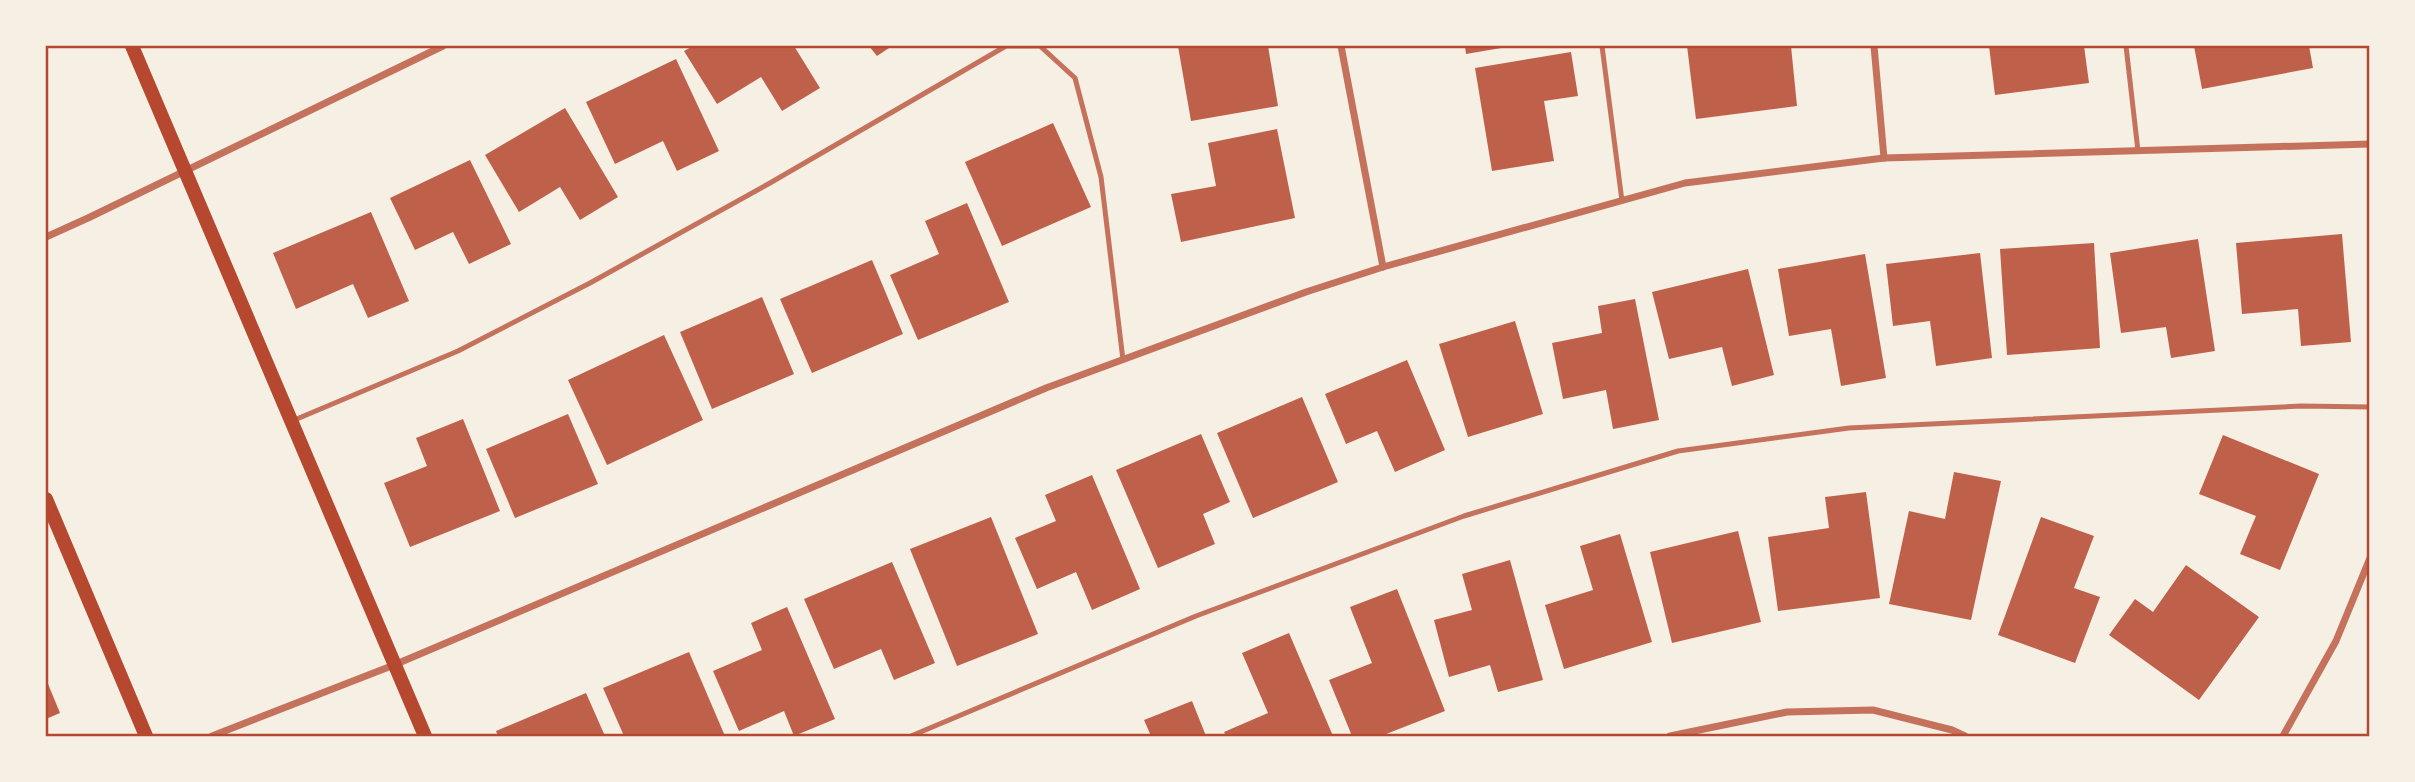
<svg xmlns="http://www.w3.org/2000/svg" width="2415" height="782" font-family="'Titillium Web',sans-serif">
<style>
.building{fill:#bf614a}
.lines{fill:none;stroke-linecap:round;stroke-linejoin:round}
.service{stroke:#c5725c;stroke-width:5}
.minor{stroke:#c5725c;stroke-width:7}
.secondary{stroke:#b5482f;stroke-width:14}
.neatline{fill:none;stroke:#b5482f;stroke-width:2.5}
</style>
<rect width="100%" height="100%" fill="#f6efe4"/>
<g class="building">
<polygon points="693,46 794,46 820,88 782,111 761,77 717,104 684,51"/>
<polygon points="869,46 892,46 877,56"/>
<polygon points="1178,46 1268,46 1278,106 1191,121"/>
<polygon points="1465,46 1507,46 1507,47 1466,54"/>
<polygon points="1687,46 1791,46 1797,106 1696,119"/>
<polygon points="1989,46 2084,46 2089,83 1995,95"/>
<polygon points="2194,46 2309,46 2313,68 2202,89"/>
<polygon points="1571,52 1578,96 1544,101 1554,161 1492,171 1475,68"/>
<polygon points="676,59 719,151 677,171 663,141 615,164 586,102"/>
<polygon points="565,108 618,197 580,220 560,187 519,212 485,155"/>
<polygon points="1053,123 1091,207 1002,246 965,162"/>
<polygon points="1277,129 1295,218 1181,242 1171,194 1216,186 1208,143"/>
<polygon points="470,160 511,244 469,264 453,232 415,250 390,198"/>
<polygon points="967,203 1009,302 918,340 890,275 939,254 925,221"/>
<polygon points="371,212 409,301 368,318 353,284 296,309 273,253"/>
<polygon points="2342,234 2351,342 2301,346 2298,309 2242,314 2236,243"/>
<polygon points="2198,239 2215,351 2171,358 2166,327 2121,333 2110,253"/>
<polygon points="2094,243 2100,348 2007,355 2000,249"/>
<polygon points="1980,253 1992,358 1936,366 1930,321 1893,326 1886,264"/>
<polygon points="1865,254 1886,378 1841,386 1831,329 1789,336 1778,269"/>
<polygon points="872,260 903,334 812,373 780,299"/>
<polygon points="1748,269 1774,375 1732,386 1722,347 1669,359 1652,292"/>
<polygon points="762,297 794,374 712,409 680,332"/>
<polygon points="1635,299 1659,420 1613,429 1606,390 1563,399 1552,343 1602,333 1598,306"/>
<polygon points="1515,321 1543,414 1468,437 1439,344"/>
<polygon points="664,335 703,420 607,465 568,380"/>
<polygon points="1407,360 1445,450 1395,472 1377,431 1346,444 1325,394"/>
<polygon points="1302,397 1338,482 1253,518 1217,433"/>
<polygon points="568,414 598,484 515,518 486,449"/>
<polygon points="463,419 500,511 410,547 384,483 427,466 416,438"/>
<polygon points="1201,434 1230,502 1203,514 1215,544 1158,568 1116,470"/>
<polygon points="2223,435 2319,474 2280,570 2240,554 2256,516 2199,494"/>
<polygon points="1954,472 2001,481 1971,620 1889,604 1909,511 1945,519"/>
<polygon points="1092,475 1140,589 1092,610 1076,572 1037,589 1015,538 1056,521 1045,495"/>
<polygon points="1866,492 1880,598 1778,611 1768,537 1829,528 1825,497"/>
<polygon points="991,517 1038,634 957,666 910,549"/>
<polygon points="2041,517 2094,536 2074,588 2100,597 2075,663 1998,635"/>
<polygon points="1738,531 1761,622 1672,643 1650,552"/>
<polygon points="1620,534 1652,642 1564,669 1545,605 1593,590 1580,546"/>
<polygon points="1510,560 1543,680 1498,692 1490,665 1449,677 1434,620 1472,610 1462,574"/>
<polygon points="892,562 935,663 894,680 881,649 834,669 804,599"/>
<polygon points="2186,565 2259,617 2199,700 2109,635 2135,599 2153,612"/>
<polygon points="1397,589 1445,711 1381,736 1352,736 1329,680 1372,663 1350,607"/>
<polygon points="787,607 835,719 794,736 784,711 739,731 713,671 762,650 751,623"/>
<polygon points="1289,633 1333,736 1226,736 1224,732 1268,713 1242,653"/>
<polygon points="689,652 725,736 624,736 603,688"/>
<polygon points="46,679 60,713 46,719"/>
<polygon points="586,693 605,736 498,736 496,731"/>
<polygon points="1192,701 1206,736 1151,736 1144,720"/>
</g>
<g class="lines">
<g class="service">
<polyline points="1602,46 1622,201"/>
<polyline points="2126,46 2138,151"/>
<polyline points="292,421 458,351 590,283 770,183 1006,46 1040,46 1075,78 1101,177 1123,360"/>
<polyline points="911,736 1196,616 1464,516 1678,451 1849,428 2301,406 2370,407"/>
</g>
<g class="minor">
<polyline points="1341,46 1383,267"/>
<polyline points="1874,46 1884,158"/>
<polyline points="46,237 88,218 443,46"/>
<polyline points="212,736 394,665 1046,388 1306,292 1383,267 1685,183 1884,158 2370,144"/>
<polyline points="1670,736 1787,712 1873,710 1952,730 1965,736"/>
<polyline points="2283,736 2336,641 2370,558"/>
</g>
<g class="secondary">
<polyline points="132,46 425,736"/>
<polyline points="46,499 146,736"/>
</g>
</g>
<rect width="2415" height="782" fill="none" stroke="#f6efe4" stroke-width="94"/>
<rect x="47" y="47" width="2321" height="688" class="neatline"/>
</svg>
